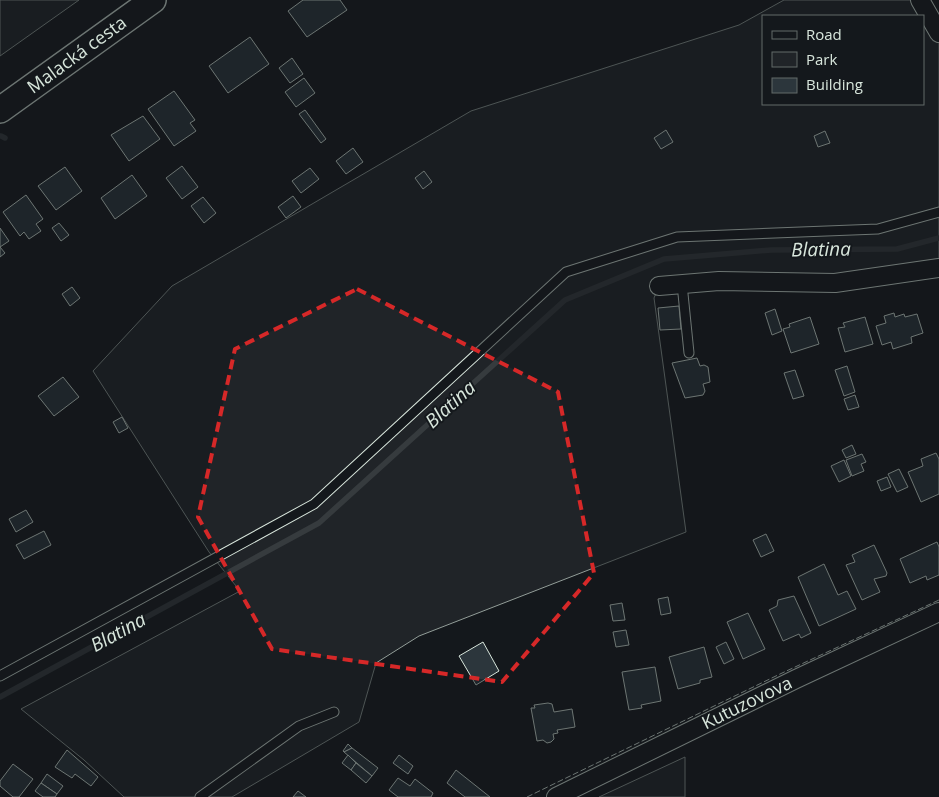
<svg xmlns="http://www.w3.org/2000/svg" width="939" height="797" font-family="'Open Sans',sans-serif">
<style>
.green{fill:#202428;stroke:#939e99;fill-rule:evenodd}
.lines{fill:none;stroke-linecap:round;stroke-linejoin:round}
.stream{stroke:#363b3e;stroke-width:5.5}
.building{fill:#2c363c;stroke:#d8e6dc}
.service-casing{stroke:#d8e6dc;stroke-width:11}
.minor-casing{stroke:#d8e6dc;stroke-width:20}
.secondary-casing{stroke:#d8e6dc;stroke-width:28}
.service{stroke:#14181c;stroke-width:9}
.minor{stroke:#14181c;stroke-width:18}
.secondary{stroke:#14181c;stroke-width:25}
.fence{stroke:#d8e6dc;stroke-width:1;stroke-dasharray:6 2.5;stroke-linecap:butt}
.marked{fill:none;stroke:#d62828;stroke-width:4;stroke-dasharray:10 6;stroke-linejoin:round}
.labels{text-anchor:middle;stroke-width:4;stroke-linejoin:round;paint-order:stroke}
.street-label{font-size:18px;fill:#d8e6dc;stroke:#14181c}
.water-label{font-size:19px;font-style:italic;fill:#d8e6dc;stroke:#14181c}
</style>
<rect width="100%" height="100%" fill="#14181c"/>
<g class="green">
<polygon points="0,0 79,0 0,56"/>
<path d="M784,0H926L939,23V268L659,286L654,298L686,532L419,636L376,663L359,722L232,797H124L84,760L21,709L240,591L209,552L93,371L172,286L471,111L739,25ZM763,16H923V104H763Z"/>
<polygon points="685,757 685,797 599,797"/>
</g>
<g class="lines">
<g class="stream">
<polyline points="1,136 5,138"/>
<polyline points="0,697 319,523 565,300 664,259 771,250 897,249 939,238"/>
</g>
</g>
<g class="building">
<polygon points="303,0 340,0 347,10 307,37 288,11"/>
<polygon points="250,37 269,64 228,93 209,66"/>
<polygon points="292,58 303,74 290,83 279,68"/>
<polygon points="304,78 315,93 296,107 285,92"/>
<polygon points="174,91 195,120 190,123 196,131 174,146 148,109"/>
<polygon points="305,110 326,139 321,143 299,114"/>
<polygon points="143,116 160,139 129,161 111,135"/>
<polygon points="666,130 673,142 661,149 654,138"/>
<polygon points="825,131 830,143 818,147 814,136"/>
<polygon points="353,148 363,162 346,174 336,161"/>
<polygon points="182,166 198,187 182,199 166,178"/>
<polygon points="65,167 82,191 56,210 38,186"/>
<polygon points="310,168 319,179 301,193 292,181"/>
<polygon points="424,171 432,182 423,189 415,178"/>
<polygon points="132,175 147,196 115,219 101,198"/>
<polygon points="26,195 43,219 36,224 41,231 29,239 24,232 20,236 3,212"/>
<polygon points="293,196 301,207 286,218 278,207"/>
<polygon points="203,197 216,213 204,223 191,206"/>
<polygon points="59,223 69,235 61,241 52,228"/>
<polygon points="0,228 9,241 0,247 5,253 0,257"/>
<polygon points="72,287 80,298 70,306 62,294"/>
<polygon points="679,306 681,329 660,330 658,308"/>
<polygon points="775,309 782,331 772,335 765,313"/>
<polygon points="894,313 895,317 904,314 905,317 917,314 923,333 911,337 912,343 893,349 891,342 882,345 876,326 886,323 884,316"/>
<polygon points="810,317 819,344 791,353 783,329 790,327 789,324"/>
<polygon points="865,317 873,344 845,352 838,328 845,327 843,323"/>
<polygon points="697,358 700,366 704,365 708,367 710,382 703,384 705,391 703,395 685,398 672,363"/>
<polygon points="847,366 855,392 844,396 835,370"/>
<polygon points="795,370 804,396 793,399 784,373"/>
<polygon points="63,377 79,397 54,416 38,396"/>
<polygon points="855,395 859,407 848,410 844,399"/>
<polygon points="122,417 128,428 119,433 113,422"/>
<polygon points="852,445 856,454 846,458 842,450"/>
<polygon points="936,453 939,459 939,494 921,502 908,472 923,466 921,459"/>
<polygon points="862,454 866,462 861,464 864,471 852,476 846,460"/>
<polygon points="844,460 851,476 839,482 831,466"/>
<polygon points="899,469 908,487 897,492 888,474"/>
<polygon points="887,477 891,487 881,491 877,481"/>
<polygon points="26,510 33,522 16,532 9,519"/>
<polygon points="44,531 51,545 24,559 16,545"/>
<polygon points="766,534 774,551 761,557 753,540"/>
<polygon points="937,542 939,547 939,575 927,580 926,576 910,583 900,559"/>
<polygon points="874,545 887,573 886,576 874,579 880,592 862,600 846,565 855,562 852,555"/>
<polygon points="824,564 838,595 847,591 856,609 819,626 798,577"/>
<polygon points="794,596 811,633 801,638 799,634 783,641 769,610 777,606 778,600"/>
<polygon points="668,597 671,613 661,615 658,599"/>
<polygon points="622,603 625,620 613,621 610,605"/>
<polygon points="748,613 765,649 743,659 727,622"/>
<polygon points="626,630 629,645 616,647 613,632"/>
<polygon points="483,642 499,671 476,685 459,656"/>
<polygon points="726,642 734,659 724,664 716,647"/>
<polygon points="704,647 712,677 700,680 700,683 678,689 669,657"/>
<polygon points="655,667 661,701 641,705 642,708 629,710 622,672"/>
<polygon points="548,703 552,704 554,712 572,709 575,727 557,730 558,733 553,734 554,739 551,742 547,743 543,740 537,741 531,708 535,708 534,705"/>
<polygon points="348,744 352,748 344,752 343,751"/>
<polygon points="352,748 378,768 372,776 344,752"/>
<polygon points="67,750 98,777 91,786 75,774 72,778 55,767"/>
<polygon points="348,755 356,763 351,770 342,763"/>
<polygon points="399,755 413,766 408,774 393,763"/>
<polygon points="356,763 372,776 366,783 351,770"/>
<polygon points="13,764 33,779 19,797 13,797 0,786 0,781"/>
<polygon points="456,770 490,797 465,797 447,783"/>
<polygon points="47,774 63,786 57,794 41,783"/>
<polygon points="398,778 410,786 415,779 433,793 431,797 398,797 389,790"/>
<polygon points="41,783 57,794 55,797 43,797 35,791"/>
<polygon points="298,791 306,797 293,797"/>
</g>
<g class="lines">
<g class="service-casing">
<g id="service">
<polyline points="682,284 689,353"/>
<polyline points="0,676 314,504 566,272 677,237 878,229 939,212"/>
<polyline points="200,797 299,726 334,712"/>
</g>
</g>
<g class="minor-casing">
<g id="minor">
<polyline points="920,0 939,33"/>
<polyline points="659,286 719,281 835,283 939,268"/>
<polyline points="556,797 796,679 939,612"/>
</g>
</g>
<g class="secondary-casing">
<polyline id="secondary" points="0,110 153,0"/>
</g>
<use href="#service" class="service"/>
<use href="#minor" class="minor"/>
<use href="#secondary" class="secondary"/>
<polyline class="fence" points="527,797 780,674 939,600"/>
</g>
<path d="M0 0H939V797H0ZM357,289L558,392L594,573L502,682L272,649L198,517L235,349Z" fill="#14181c" fill-opacity=".55" fill-rule="evenodd"/>
<path class="marked" d="M357,289L558,392L594,573L502,682L272,649L198,517L235,349Z"/>
<g class="labels">
<g class="street-label">
<text transform="translate(77 55) rotate(-36)" y="6">Malacká cesta</text>
<text transform="translate(747 703) rotate(-26)" y="6">Kutuzovova</text>
</g>
<g class="water-label">
<text transform="translate(821 249) rotate(-1)" y="7">Blatina</text>
<text transform="translate(450 404) rotate(-42)" y="7">Blatina</text>
<text transform="translate(118 632) rotate(-29)" y="7">Blatina</text>
</g>
</g>
<rect x="762" y="15" width="162" height="90" fill="#14181c" stroke="#626a69"/>
<rect x="772" y="31" width="25" height="8" fill="#14181c" stroke="#626a69"/>
<text x="806" y="40" font-size="15" fill="#d8e6dc">Road</text>
<rect x="772" y="52" width="25" height="15" fill="#202428" stroke="#626a69"/>
<text x="806" y="65" font-size="15" fill="#d8e6dc">Park</text>
<rect x="772" y="78" width="25" height="15" fill="#2c363c" stroke="#626a69"/>
<text x="806" y="90" font-size="15" fill="#d8e6dc">Building</text>
</svg>
